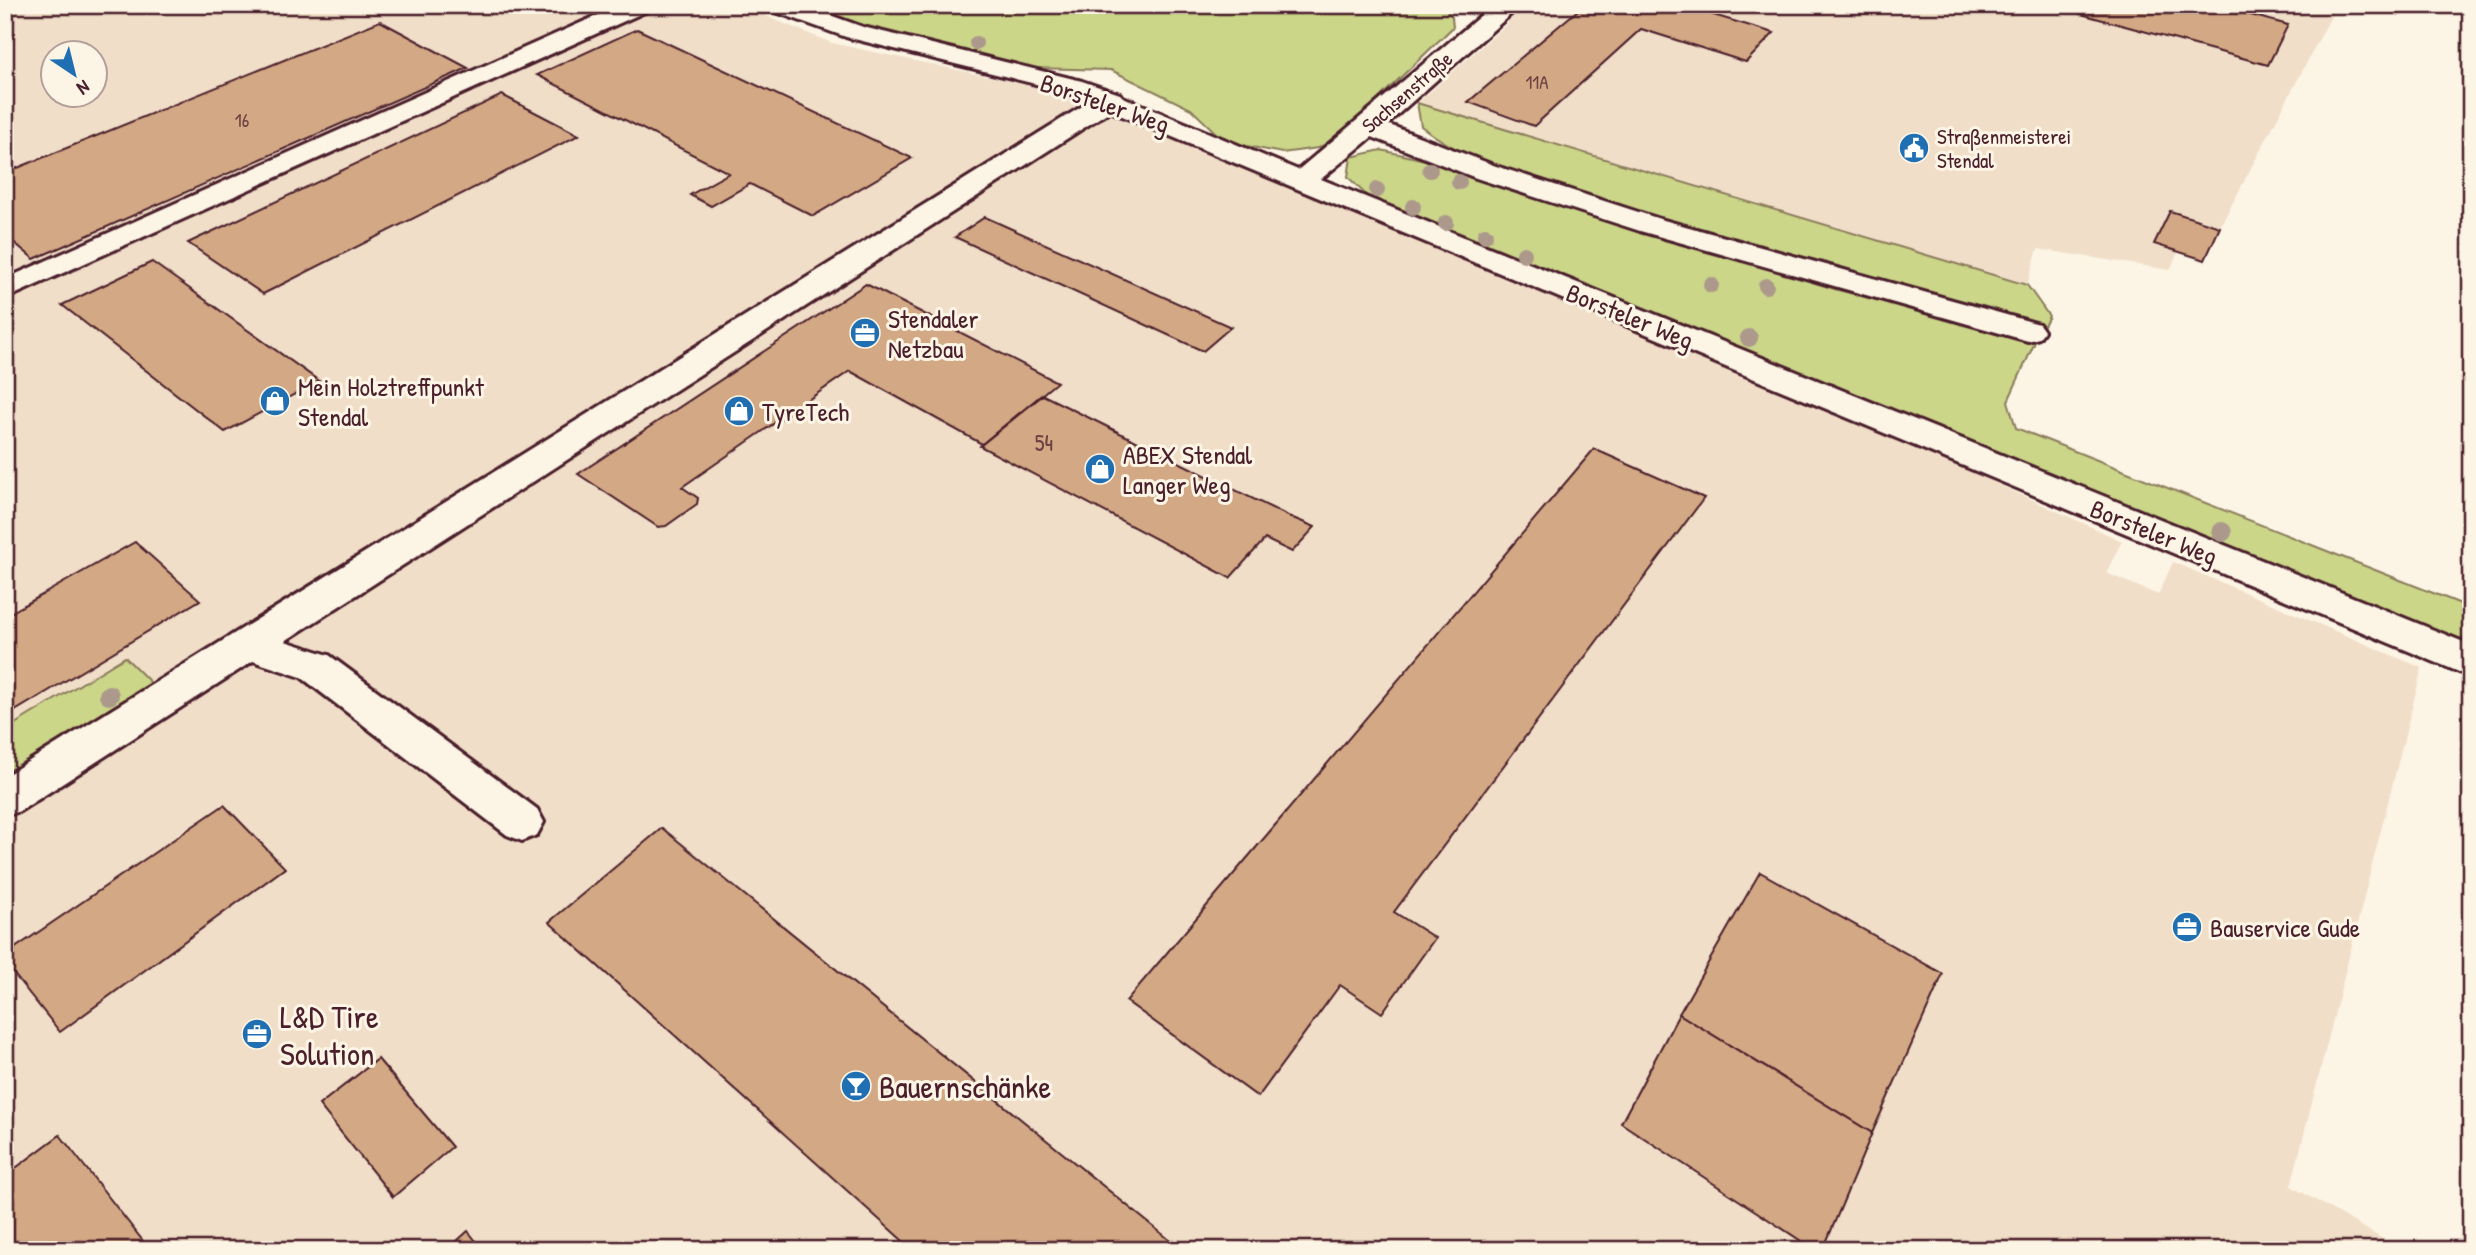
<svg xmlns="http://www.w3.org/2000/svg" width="2476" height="1255" font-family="'Patrick Hand',sans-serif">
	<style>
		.built { fill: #f0dec8; fill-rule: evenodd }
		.green { fill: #cbd689; stroke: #8a7a5a; stroke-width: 2 }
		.building { fill: #d3a985; stroke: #4a1f2b; stroke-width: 2 }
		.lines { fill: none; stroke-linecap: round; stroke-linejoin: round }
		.minor-casing { stroke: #4a1f2b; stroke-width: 6 }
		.minor { fill: #fcf5e5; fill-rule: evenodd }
		.tree { fill: #ac998b }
		.labels { text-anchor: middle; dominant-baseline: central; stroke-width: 6; stroke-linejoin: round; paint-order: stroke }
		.far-number-label { font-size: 19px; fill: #6c4242 }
		.far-street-label { font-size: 21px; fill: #4a1f2b; stroke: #fcf5e5 }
		.far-poi-label { font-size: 21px; fill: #4a1f2b; stroke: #fcf5e5; text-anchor: start }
		.number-label { font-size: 23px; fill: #6c4242 }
		.street-label { font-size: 26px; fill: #4a1f2b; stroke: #fcf5e5 }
		.poi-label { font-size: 26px; fill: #4a1f2b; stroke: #fcf5e5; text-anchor: start }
		.near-poi-label { font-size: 32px; fill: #4a1f2b; stroke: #fcf5e5; text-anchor: start }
	</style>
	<rect width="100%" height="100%" fill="#fcf5e5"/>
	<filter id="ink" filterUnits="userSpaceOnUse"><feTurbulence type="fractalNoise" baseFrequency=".0143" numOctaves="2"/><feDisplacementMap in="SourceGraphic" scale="14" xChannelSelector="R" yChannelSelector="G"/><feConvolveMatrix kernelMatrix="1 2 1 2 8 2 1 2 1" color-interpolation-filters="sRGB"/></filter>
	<g filter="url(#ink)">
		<g class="built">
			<path d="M5,5H739L832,43L1057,91L1976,474L2122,541L2106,573L2158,595L2173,562L2422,668L2291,1186L2402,1250H5V818L176,708L124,657L5,730ZM52,52H94V94H52Z"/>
			<polygon points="1503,5 2337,5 2220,227 2205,260 2178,252 2170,270 2038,249 2027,285 1417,103 1508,23"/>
		</g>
		<g class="green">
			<polygon points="807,5 1444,5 1452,17 1453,27 1341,135 1318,148 1282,153 1242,145 1218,135 1191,109 1111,70 1033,68 883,32"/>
			<path d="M1417,103L2027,285L2049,316L2042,329C1912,293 1782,256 1653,218C1578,195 1482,174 1421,126Z"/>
			<polygon points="1381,150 1425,160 1838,290 2036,340 2008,401 2016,428 2471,608 2471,650 1373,202 1348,177 1351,157"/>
			<polygon points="125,657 151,683 5,774 5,730"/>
		</g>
		<g class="building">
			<polygon points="1562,5 1680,5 1774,33 1746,62 1641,29 1534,126 1468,102 1578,10"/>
			<polygon points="2048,5 2239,5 2236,11 2288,25 2268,65"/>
			<polygon points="380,21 468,68 34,259 5,235 5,173"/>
			<polygon points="637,29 912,158 813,216 750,184 711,206 690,195 729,173 537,75"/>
			<polygon points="502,95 579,135 263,294 188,243"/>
			<polygon points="2170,211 2220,227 2205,260 2154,244"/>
			<polygon points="985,217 1231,327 1203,351 955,237"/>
			<polygon points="152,262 319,381 225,432 62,305"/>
			<polygon points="866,284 1057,382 982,444 850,371 682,487 698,498 697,504 666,526 658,527 578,474"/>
			<polygon points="1043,395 1288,516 1315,527 1292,552 1265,539 1230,578 980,446"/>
			<polygon points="1594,449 1704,498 1394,912 1435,938 1382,1013 1340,985 1258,1097 1126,1001"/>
			<polygon points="135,542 200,600 5,717 5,616"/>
			<polygon points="224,805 285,868 60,1032 5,963 5,955"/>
			<polygon points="662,828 1182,1250 913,1250 549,922"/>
			<polygon points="1760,872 1943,974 1872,1133 1679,1014"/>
			<polygon points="1679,1014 1872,1133 1823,1250 1815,1250 1621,1123"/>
			<polygon points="378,1059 452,1147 393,1197 319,1105"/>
			<polygon points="60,1135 150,1250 5,1250 5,1176"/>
			<polygon points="468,1231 483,1250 447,1250"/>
		</g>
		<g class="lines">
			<g class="minor-casing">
				<g id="minor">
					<polygon points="621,5 653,5 649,10 5,299 5,279"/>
					<polygon points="766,5 802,5 863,27 1082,81 1120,94 1123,97 1298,170 1486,11 1480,5 1512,5 1515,9 1511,14 1387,124 1496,166 1660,219 2039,324 2044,331 2039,338 2028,341 1640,231 1476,178 1372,137 1321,179 2471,645 2471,677 1110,111 285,641 329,655 537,809 544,822 537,835 522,841 507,835 301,677 253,661 20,811 5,816 5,776 1089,102 1064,91 846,37 770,10"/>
				</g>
			</g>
			<use href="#minor" class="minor"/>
		</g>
		<g class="tree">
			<circle cx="976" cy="43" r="7"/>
			<circle cx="1430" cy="170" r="8"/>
			<circle cx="1459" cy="182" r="8"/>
			<circle cx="1377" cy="190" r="8"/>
			<circle cx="1413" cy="207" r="8"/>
			<circle cx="1446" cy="223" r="8"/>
			<circle cx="1485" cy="235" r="8"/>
			<circle cx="1524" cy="254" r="8"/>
			<circle cx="1711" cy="285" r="8"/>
			<circle cx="1766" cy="286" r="8"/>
			<circle cx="1749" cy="338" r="9"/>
			<circle cx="2222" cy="532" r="10"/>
			<circle cx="109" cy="695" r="10"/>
		</g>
	</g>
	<defs>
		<g id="civic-disc" transform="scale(1.575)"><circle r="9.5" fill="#1f6fb2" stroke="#fcf5e5"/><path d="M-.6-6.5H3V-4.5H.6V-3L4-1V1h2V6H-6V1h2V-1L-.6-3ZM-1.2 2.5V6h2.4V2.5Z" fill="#fff"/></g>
		<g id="office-disc" transform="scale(1.575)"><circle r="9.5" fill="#1f6fb2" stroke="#fcf5e5"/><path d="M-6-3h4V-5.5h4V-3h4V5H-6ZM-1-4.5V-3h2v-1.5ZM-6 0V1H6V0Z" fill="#fff"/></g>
		<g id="shop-disc" transform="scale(1.575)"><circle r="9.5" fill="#1f6fb2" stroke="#fcf5e5"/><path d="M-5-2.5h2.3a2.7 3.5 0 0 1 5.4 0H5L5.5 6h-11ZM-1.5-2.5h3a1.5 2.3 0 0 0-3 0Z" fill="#fff"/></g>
		<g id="bar-disc" transform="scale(1.575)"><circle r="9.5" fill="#1f6fb2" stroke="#fcf5e5"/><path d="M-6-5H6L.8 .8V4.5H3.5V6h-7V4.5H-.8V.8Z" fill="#fff"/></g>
	</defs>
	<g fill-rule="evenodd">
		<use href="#civic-disc" x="1914" y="148"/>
		<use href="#office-disc" x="865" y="333"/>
		<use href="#shop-disc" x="275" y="401"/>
		<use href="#shop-disc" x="739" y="411"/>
		<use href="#shop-disc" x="1100" y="469"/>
		<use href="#office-disc" x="2187" y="927"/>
		<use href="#office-disc" x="257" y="1034"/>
		<use href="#bar-disc" x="856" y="1086"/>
	</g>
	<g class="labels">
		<g class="far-number-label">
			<text x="1537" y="82">11A</text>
			<text x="242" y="120">16</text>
		</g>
		<g class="far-street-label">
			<text transform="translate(1407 92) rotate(-41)">Sachsenstraße</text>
		</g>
		<g class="far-poi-label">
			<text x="1937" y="136">Straßenmeisterei<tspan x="1937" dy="24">Stendal</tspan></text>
		</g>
		<g class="number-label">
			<text x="1044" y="442">54</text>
		</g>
		<g class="street-label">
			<text transform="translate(1105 103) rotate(19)">Borsteler Weg</text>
			<text transform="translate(1630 316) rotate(22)">Borsteler Weg</text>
			<text transform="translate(2154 532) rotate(22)">Borsteler Weg</text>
		</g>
		<g class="poi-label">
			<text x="888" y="318">Stendaler<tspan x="888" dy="30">Netzbau</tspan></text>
			<text x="298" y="386">Mein Holztreffpunkt<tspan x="298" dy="30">Stendal</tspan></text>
			<text x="762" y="411">TyreTech</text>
			<text x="1123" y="454">ABEX Stendal<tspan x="1123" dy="30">Langer Weg</tspan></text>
			<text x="2210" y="927">Bauservice Gude</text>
		</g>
		<g class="near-poi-label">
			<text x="280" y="1016">L&amp;D Tire<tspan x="280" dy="37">Solution</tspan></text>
			<text x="879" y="1086">Bauernschänke</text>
		</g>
	</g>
	<rect width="2476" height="1255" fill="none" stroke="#fcf5e5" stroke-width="28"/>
	<rect x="14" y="14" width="2448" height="1227" fill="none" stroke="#4a1f2b" stroke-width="2.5" filter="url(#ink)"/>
	<g transform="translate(74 74) rotate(145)"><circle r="33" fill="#fcf5e5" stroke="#b59f9b" stroke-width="2"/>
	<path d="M0-5L12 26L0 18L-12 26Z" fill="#1f6fb2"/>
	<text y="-10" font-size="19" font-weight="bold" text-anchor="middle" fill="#4a1f2b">N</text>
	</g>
</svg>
